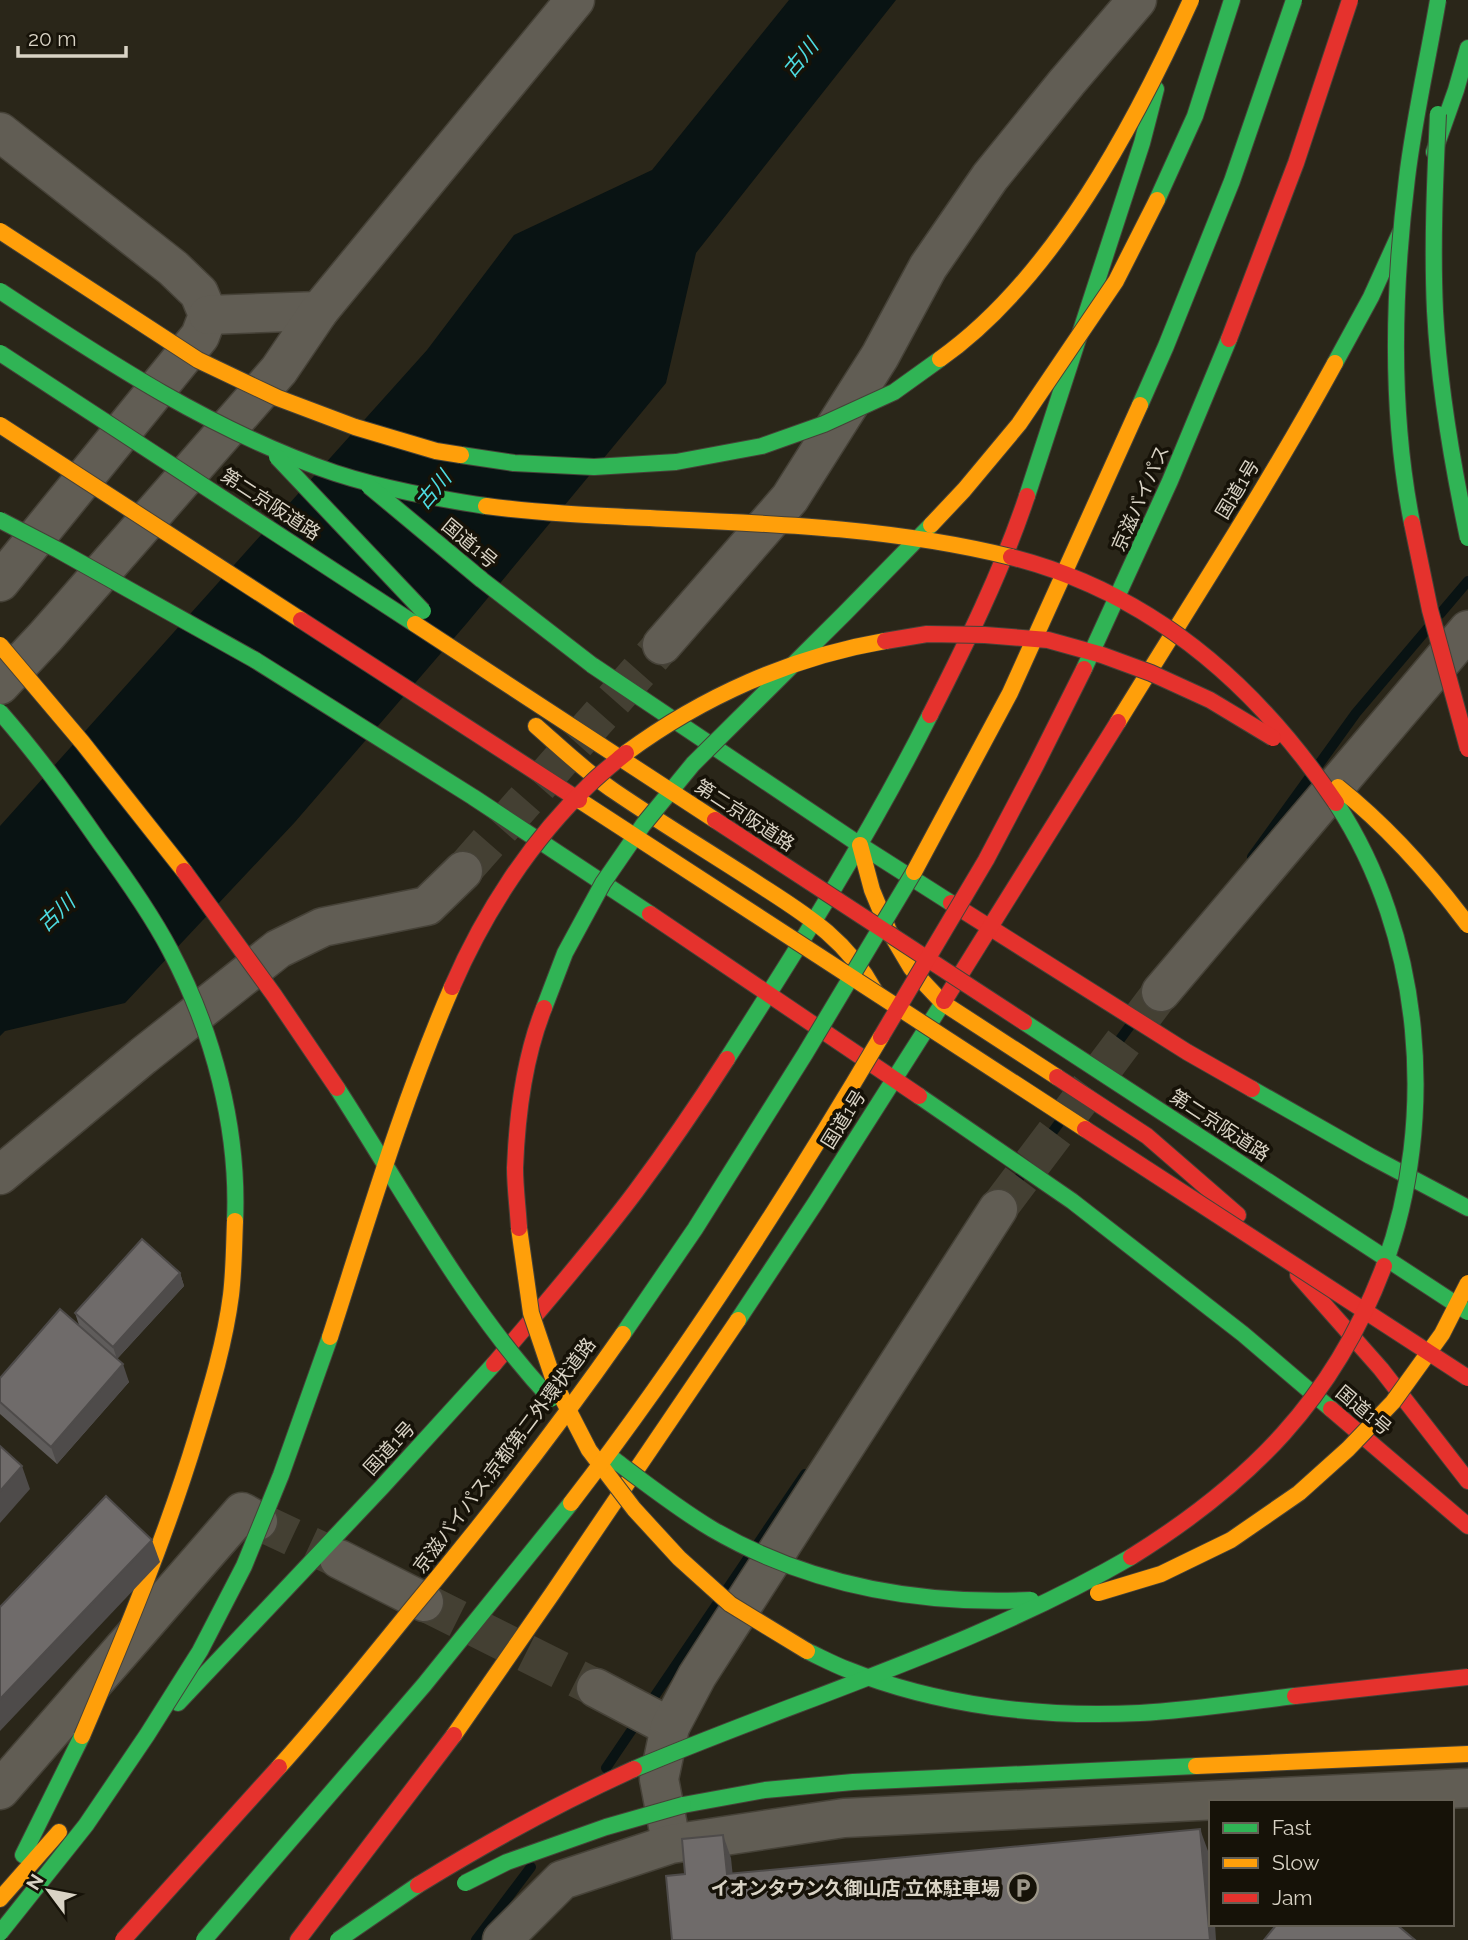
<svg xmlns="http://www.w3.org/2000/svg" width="1468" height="1940" font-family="Raleway,'Noto Sans JP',sans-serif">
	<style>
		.water { fill: #091313 }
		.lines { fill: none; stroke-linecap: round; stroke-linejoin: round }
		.stream { stroke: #091313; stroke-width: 10 }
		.street-tunnel { stroke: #444033; stroke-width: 38; stroke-dasharray: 38 19; stroke-linecap: butt }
		.street-casing { stroke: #464238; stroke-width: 41 }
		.fast-casing { stroke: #464238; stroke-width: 18 }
		.slow-casing { stroke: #464238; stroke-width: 18 }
		.jam-casing { stroke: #464238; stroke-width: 18 }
		.street { stroke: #615d54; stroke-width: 38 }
		.fast { stroke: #30b455; stroke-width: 16 }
		.slow { stroke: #ff9f0a; stroke-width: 16 }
		.jam { stroke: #e5322d; stroke-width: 16 }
		.fast-bridge-casing { stroke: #464238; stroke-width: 18; stroke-linecap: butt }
		.slow-bridge-casing { stroke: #464238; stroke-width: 18; stroke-linecap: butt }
		.jam-bridge-casing { stroke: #464238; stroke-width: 18; stroke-linecap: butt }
		.fast-bridge { stroke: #30b455; stroke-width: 16 }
		.slow-bridge { stroke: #ff9f0a; stroke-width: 16 }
		.jam-bridge { stroke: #e5322d; stroke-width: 16 }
		.wall { fill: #5f5c5b }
		.shaded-wall { fill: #4e4b4a }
		.building { fill: #6f6b6a; stroke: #4e4b4a; stroke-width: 2 }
		.labels { text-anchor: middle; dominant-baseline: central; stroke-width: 7; stroke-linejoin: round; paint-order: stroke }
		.street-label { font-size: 19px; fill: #d9d3c5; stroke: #161208 }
		.poi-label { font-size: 19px; font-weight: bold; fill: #d9d3c5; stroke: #161208; text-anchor: end }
		.water-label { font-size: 21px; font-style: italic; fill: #4ddbe1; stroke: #161208 }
	</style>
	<rect width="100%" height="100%" fill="#2a2619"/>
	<polygon class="water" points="789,0 896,0 696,253 666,383 467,623 295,822 125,1003 5,1031 0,1036 0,826 427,350 514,235 652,170"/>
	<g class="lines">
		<g class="stream">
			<polyline points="1440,614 1468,581"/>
			<polyline points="1252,857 1356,713 1428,628"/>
			<polyline points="1102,1064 1132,1023"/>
			<polyline points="1001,1203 1062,1119"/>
			<polyline points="606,1768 805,1474"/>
			<polyline points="476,1940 531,1867"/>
		</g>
		<g class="street-tunnel">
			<polyline points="463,871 662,645"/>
			<polyline points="998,1209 1158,996"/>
			<polyline points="258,1521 339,1559"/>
			<polyline points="424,1602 596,1688"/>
		</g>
		<g class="street-casing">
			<g id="street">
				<polyline points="0,132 173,268 199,293 208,315 200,336 0,582"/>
				<polyline points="208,315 319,311"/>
				<polyline points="662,645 790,498 880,356 928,267 990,177 1067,82 1137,0"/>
				<polyline points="0,685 46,636 279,370 319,311 575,0"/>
				<polyline points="1161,992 1468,630"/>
				<polyline points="0,1175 143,1056 278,949 323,927 427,906 463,871"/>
				<polyline points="339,1559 424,1602"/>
				<polyline points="596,1688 670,1727"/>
				<polyline points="0,1790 242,1512 258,1521"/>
				<polyline points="671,1842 659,1779 670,1727 697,1676 998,1209"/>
				<polyline points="502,1940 562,1880 671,1844 844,1818 1468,1788"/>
			</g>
		</g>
		<g class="fast-casing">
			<g id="fast">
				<polyline points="1434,152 1456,90 1468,48"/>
				<polyline points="1157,200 1195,116 1232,0"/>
				<polyline points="1335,363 1371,297 1400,233"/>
				<polyline points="1027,496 1142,143 1156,89"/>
				<polyline points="255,660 473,797 650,914"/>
				<polyline points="592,665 860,845 951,903"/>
				<path d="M727,1059C799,947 870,834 930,715"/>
				<polyline points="1252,1089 1370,1156 1468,1208"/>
				<polyline points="919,1096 1072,1201 1243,1334 1331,1409"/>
				<polyline points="738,1320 816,1202 944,1001"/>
				<polyline points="178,1703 382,1487 494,1364"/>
				<polyline points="683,1805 765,1790 853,1782 1196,1766"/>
				<polyline points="23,1855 82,1736"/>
			</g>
		</g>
		<g class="slow-casing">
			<g id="slow">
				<path d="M1118,722C1191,603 1268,486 1335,363"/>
				<path d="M536,726C561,748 586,772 614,791C658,821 704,849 749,878C801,912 844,935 875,991"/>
				<polyline points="860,845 872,890 889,931 911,968 926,985 943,1003 1057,1077"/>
				<polyline points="454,1735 552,1594 738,1320"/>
				<polyline points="1196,1766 1468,1754"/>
				<polyline points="0,1899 59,1832"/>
			</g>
		</g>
		<g class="jam-casing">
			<g id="jam">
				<path d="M930,715C966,644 1002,571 1027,496"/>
				<polyline points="951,903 1187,1052 1252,1089"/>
				<polyline points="650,914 919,1096"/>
				<polyline points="944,1001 1118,722"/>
				<polyline points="1057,1077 1147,1136 1238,1215"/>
				<polyline points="1298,1275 1381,1369 1468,1481"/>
				<path d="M494,1364C542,1307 592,1250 636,1191C668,1148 698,1104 727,1059"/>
				<polyline points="1331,1409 1468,1526"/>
				<polyline points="298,1940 454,1735"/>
			</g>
		</g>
		<use href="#street" class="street"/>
		<use href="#fast" class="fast"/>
		<use href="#slow" class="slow"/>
		<use href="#jam" class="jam"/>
		<g class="fast-bridge-casing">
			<g id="fast-bridge">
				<path d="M1438,114C1435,180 1432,246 1435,311C1439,388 1452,463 1468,538"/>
				<path d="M0,291C106,361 214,432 335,473C384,489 435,498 486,506"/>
				<polyline points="0,353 415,624"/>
				<polyline points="1140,405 1166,346 1232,181 1294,0"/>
				<polyline points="461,455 514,463 594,467 676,462 762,446 824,424 894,392 940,359"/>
				<polyline points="277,457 423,611"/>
				<polyline points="369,486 482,580 592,665"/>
				<polyline points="0,520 58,550 255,660"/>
				<path d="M1412,523C1390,412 1393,291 1407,178C1414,119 1428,59 1438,0"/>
				<polyline points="1084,669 1170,481 1229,339"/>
				<path d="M0,712C36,753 69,798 100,843C125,877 150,912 170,950C213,1031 239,1128 235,1221"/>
				<path d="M1336,803C1423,935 1438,1120 1384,1266"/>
				<polyline points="544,1008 565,953 603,883 643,825 693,764 845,613 931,525"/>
				<polyline points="1024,1022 1468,1312"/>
				<path d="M337,1088C405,1193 465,1307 551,1399"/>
				<polyline points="623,1334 695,1229 805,1054 914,872"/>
				<path d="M612,1458C645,1483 677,1508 712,1529C810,1586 919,1605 1031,1600"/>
				<path d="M807,1651C820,1657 833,1664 846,1669C938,1706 1042,1718 1140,1713C1192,1710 1244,1702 1295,1696"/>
				<path d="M634,1769C799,1699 976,1647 1131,1557"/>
				<polyline points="465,1883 507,1862 606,1827 683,1805"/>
				<polyline points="0,1933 86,1825 147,1735 200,1651 244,1566 281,1475 330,1337"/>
				<polyline points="204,1940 424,1685 571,1503"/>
				<polyline points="338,1940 418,1885"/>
			</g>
		</g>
		<g class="slow-bridge-casing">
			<g id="slow-bridge">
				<polyline points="0,231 198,360 278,398 355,427 436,451 461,455"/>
				<path d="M940,359C1053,279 1135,124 1191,0"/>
				<polyline points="0,425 301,620"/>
				<path d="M486,506C546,514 606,516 667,519C782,524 898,529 1011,557"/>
				<polyline points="931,525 964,490 1019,424 1116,281 1157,200"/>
				<polyline points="415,624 715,820"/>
				<polyline points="0,645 82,742 184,871"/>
				<path d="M626,753C702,697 791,657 885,641"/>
				<path d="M1338,787C1388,827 1430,874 1468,925"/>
				<polyline points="579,800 1085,1129"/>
				<polyline points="914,872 1010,693 1140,405"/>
				<polyline points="519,1228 531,1313 555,1384 589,1450 634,1509 679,1558 730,1604 807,1651"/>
				<path d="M330,1337C368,1219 403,1100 452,987"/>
				<path d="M571,1503C685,1355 786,1198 881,1037"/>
				<polyline points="1098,1593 1161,1574 1231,1540 1299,1493 1348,1449 1393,1402 1442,1334 1468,1283"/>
				<path d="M82,1736C124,1637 166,1537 197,1434C211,1388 225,1342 231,1295C234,1270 234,1245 235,1221"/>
				<path d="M279,1767C324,1717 367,1664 409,1612C484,1522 556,1430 623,1334"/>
			</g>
		</g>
		<g class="jam-bridge-casing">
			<g id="jam-bridge">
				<polyline points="1229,339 1296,163 1350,0"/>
				<polyline points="1412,523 1430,610 1468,749"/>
				<path d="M1011,557C1152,593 1256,684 1336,803"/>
				<polyline points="301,620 579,800"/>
				<polyline points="885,641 927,634 985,635 1048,640 1102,655 1151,673 1210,700 1273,738"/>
				<polyline points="715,820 1024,1022"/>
				<polyline points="184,871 274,995 337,1088"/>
				<path d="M452,987C484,913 531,840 590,784C601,773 614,763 626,753"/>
				<polyline points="881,1037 986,860 1036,765 1084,669"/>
				<polyline points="1085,1129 1468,1378"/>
				<path d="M519,1228C518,1209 515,1188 515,1168C517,1115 524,1058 544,1008"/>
				<path d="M1131,1557C1250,1483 1334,1399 1384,1266"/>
				<polyline points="1295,1696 1468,1677"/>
				<path d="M418,1885C488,1842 559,1803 634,1769"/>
				<polyline points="123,1940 279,1767"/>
			</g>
		</g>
		<use href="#fast-bridge" class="fast-bridge"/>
		<use href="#slow-bridge" class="slow-bridge"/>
		<use href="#jam-bridge" class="jam-bridge"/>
	</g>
	<polygon class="wall" points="180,1273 184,1286 117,1359 129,1382 57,1464 0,1414 0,1378 79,1325 75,1313"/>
	<g class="shaded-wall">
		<polygon points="180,1273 184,1286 117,1359 113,1347"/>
		<polygon points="123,1364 129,1382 57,1464 51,1447"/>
		<polygon points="22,1466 30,1489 0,1523 0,1491"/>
		<polygon points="152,1540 160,1562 0,1731 0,1699"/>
		<polygon points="1200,1829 1208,1851 1211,1879 1211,1924 1215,1924 1216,1940 1210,1940"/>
		<polygon points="723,1835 731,1858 735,1897 727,1874"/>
	</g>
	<g class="building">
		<polygon points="142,1239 180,1273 113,1347 75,1313"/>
		<polygon points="60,1309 123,1364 51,1447 0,1402 0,1378"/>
		<polygon points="0,1446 22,1466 0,1491"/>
		<polygon points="106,1496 152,1540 0,1699 0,1607"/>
		<polygon points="1200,1829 1210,1940 672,1940 666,1876 685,1874 682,1839 723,1835 727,1874"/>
		<polygon points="1277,1924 1396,1924 1415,1940 1264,1940"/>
	</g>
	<defs>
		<g id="parking-ring" transform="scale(1.575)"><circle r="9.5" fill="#161208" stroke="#9c9689" stroke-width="1.5"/><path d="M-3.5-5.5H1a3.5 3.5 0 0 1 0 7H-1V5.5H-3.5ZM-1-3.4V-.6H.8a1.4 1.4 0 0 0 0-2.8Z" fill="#9c9689"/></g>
	</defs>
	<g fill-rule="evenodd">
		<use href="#parking-ring" x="1023" y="1888"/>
	</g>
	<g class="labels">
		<g class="street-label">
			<text transform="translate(1237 489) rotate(-59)">国道1号</text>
			<text transform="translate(1140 498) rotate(-66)">京滋バイパス</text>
			<text transform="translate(271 504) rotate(33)">第二京阪道路</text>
			<text transform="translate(470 543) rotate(40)">国道1号</text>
			<text transform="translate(745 815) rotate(33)">第二京阪道路</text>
			<text transform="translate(843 1119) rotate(-58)">国道1号</text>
			<text transform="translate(1220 1125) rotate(33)">第二京阪道路</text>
			<text transform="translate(1364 1410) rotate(40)">国道1号</text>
			<text transform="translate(389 1448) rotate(-47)">国道1号</text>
			<text transform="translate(504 1455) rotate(-53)">京滋バイパス;京都第二外環状道路</text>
		</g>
		<g class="poi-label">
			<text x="1000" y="1888">イオンタウン久御山店 立体駐車場</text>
		</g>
		<g class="water-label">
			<text transform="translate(800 58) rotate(-50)">古川</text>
			<text transform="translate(433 490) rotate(-50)">古川</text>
			<text transform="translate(56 913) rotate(-43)">古川</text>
		</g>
	</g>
	<rect x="1209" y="1800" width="245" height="126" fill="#161208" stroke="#645f54" stroke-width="2"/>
	<rect x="1223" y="1823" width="35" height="10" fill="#30b455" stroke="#645f54" stroke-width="2"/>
	<text x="1272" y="1835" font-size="21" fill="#d9d3c5">Fast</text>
	<rect x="1223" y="1858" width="35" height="10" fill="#ff9f0a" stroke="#645f54" stroke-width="2"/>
	<text x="1272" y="1870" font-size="21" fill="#d9d3c5">Slow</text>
	<rect x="1223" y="1893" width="35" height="10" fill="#e5322d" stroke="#645f54" stroke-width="2"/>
	<text x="1272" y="1905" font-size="21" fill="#d9d3c5">Jam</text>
	<g transform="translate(49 1891) rotate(302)" stroke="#161208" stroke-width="5" paint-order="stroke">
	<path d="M0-5L12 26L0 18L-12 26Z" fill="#d9d3c5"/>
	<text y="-10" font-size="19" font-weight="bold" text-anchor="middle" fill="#d9d3c5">N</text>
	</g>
	<path d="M18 46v10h108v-10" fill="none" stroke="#d9d3c5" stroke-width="3.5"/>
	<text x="28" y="46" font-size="21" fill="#d9d3c5" stroke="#161208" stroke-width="5" paint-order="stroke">20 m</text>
</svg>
